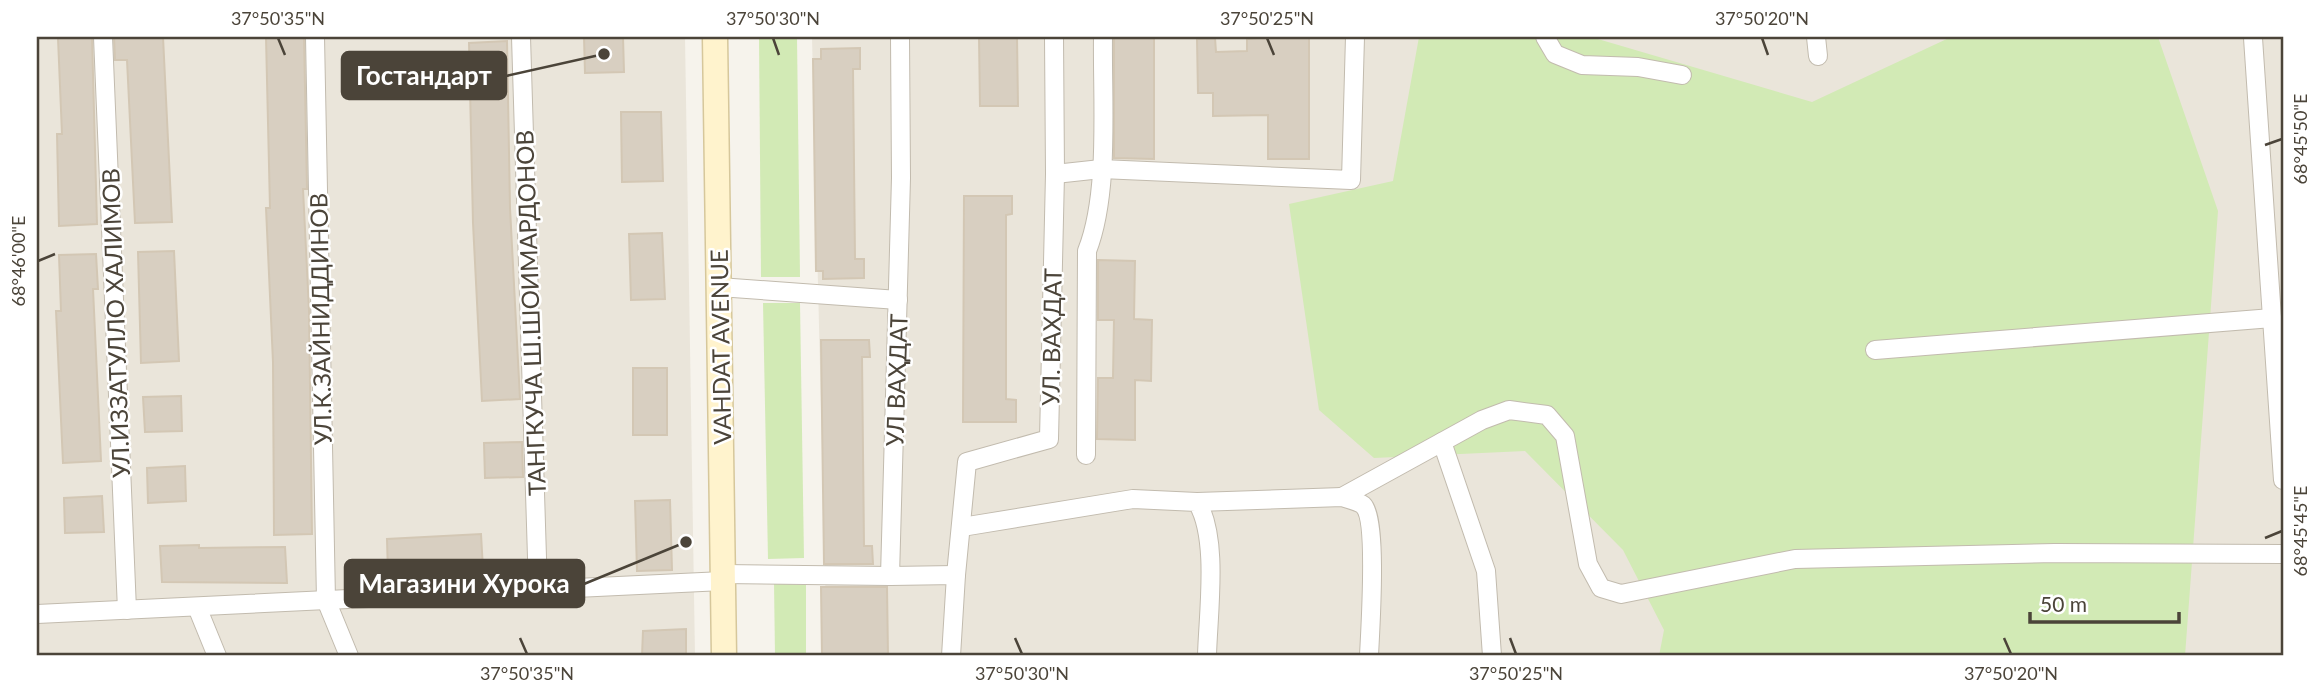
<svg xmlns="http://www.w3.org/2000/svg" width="2320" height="693" font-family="Lato,sans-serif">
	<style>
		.residential { fill: #eae5da }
		.green { fill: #d2eab5 }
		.building { fill: #d8cfc1; stroke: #d3c7b4; stroke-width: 2 }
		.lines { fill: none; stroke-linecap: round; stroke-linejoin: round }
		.minor-casing { stroke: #c2bbae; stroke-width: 20 }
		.secondary-casing { stroke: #d6c79b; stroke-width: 27 }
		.minor { stroke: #fff; stroke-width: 18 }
		.secondary { stroke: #fff3cd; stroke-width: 24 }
		.ticks { fill: none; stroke: #4b4439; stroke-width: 2.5 }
		.labels { text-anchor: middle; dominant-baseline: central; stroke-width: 5; stroke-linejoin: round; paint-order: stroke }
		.street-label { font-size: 24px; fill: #4b4439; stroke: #fff }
		.leader { fill: none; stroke: #4b4439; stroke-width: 2.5 }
		.callout-dot { fill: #4b4439; stroke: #fff; stroke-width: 2.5 }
		.callout { fill: #4b4439; stroke: #4b4439; stroke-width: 2.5 }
		.callout-label { font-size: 26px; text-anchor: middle; font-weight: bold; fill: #fff }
		.neatline { fill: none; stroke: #4b4439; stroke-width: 2.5 }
		.ticks-label { font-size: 18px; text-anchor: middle; fill: #4b4439 }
	</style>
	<rect width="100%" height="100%" fill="#f6f3ec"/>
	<g class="residential">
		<polygon points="37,37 685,37 695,656 37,656"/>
		<polygon points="812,37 2283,37 2283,656 827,656"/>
	</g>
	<g class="green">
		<polygon points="759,37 797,37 800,277 761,277"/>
		<polygon points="1419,37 1591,37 1812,102 1951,37 2158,37 2218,211 2185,656 1659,656 1664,630 1623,550 1525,451 1374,458 1319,410 1289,204 1393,181"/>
		<polygon points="763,303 800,303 804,558 768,559"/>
		<polygon points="774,583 806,585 806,656 775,656"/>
	</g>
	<g class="building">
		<polygon points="92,37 97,224 59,226 57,134 62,134 58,38"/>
		<polygon points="114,37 163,37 172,222 135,223 127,60 115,60"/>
		<polygon points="266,37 304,37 307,189 303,189 309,310 312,534 274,535 273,362 266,208 270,208"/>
		<polygon points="584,37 623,37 624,72 585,73"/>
		<polygon points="979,37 1017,37 1018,106 980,106"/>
		<polygon points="1114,37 1154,37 1154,159 1114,158"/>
		<polygon points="1268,37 1309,37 1309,159 1268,159 1268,115 1213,116 1213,93 1198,93 1197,39 1215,38 1216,52 1247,51 1247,39"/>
		<polygon points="507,41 510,208 520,399 482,401 473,223 469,43"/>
		<polygon points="860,48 860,69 853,69 855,259 864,259 864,278 823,279 823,271 816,271 813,59 821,59 821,49"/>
		<polygon points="621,112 661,112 663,181 622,182"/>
		<polygon points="964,196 1012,196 1012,214 1006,215 1006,399 1016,400 1016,422 963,422"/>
		<polygon points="662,233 665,299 631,300 629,234"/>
		<polygon points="174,251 179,361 141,363 138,252"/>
		<polygon points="96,254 98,289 93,289 101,461 63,463 56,311 61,311 59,255"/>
		<polygon points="1098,260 1135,261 1134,319 1152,320 1151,381 1135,380 1135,440 1097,439 1098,378 1113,378 1114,320 1098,320"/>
		<polygon points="821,340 869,340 870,357 862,357 864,546 872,546 873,564 824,564"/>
		<rect x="633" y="368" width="34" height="67"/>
		<polygon points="181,396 182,431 145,432 143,397"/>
		<polygon points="522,442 523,477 485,478 484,443"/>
		<polygon points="185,466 186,501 148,503 147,468"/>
		<polygon points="102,496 104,532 65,533 64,498"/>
		<polygon points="670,500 672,570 637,571 635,501"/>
		<polygon points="481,534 483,569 388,574 387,539"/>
		<polygon points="199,545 199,548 285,547 287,583 162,582 160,546"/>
		<polygon points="821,587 887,587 888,656 822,656"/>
		<polygon points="686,629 686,656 642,656 643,631"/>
	</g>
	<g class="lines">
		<g class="minor-casing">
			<g id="minor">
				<polyline points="103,37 127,610"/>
				<polyline points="315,37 326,600 349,656"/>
				<polyline points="521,37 538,590"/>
				<polyline points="900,37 901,178 890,576 956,575 951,656"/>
				<polyline points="1545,37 1555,54 1582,65 1638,67 1682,75"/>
				<polyline points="1816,37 1818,56"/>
				<polyline points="2253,38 2283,480"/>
				<polyline points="1055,174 1101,169 1351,180 1355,37"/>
				<polyline points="719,287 898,300"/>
				<polyline points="1875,350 2272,318"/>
				<polyline points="1442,442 1486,571 1492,656"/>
				<path d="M1086,455L1087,251C1110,193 1102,100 1103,37"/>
				<polyline points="1342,497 1482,420 1509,410 1547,415 1565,436 1588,564 1601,588 1621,594 1795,559 2055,553 2283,554"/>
				<path d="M1197,502L1342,497C1348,499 1358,501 1363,505C1378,519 1370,632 1369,656"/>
				<path d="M962,527L1133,499L1197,502C1219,538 1208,613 1207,656"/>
				<polyline points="723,574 890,576"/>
				<polyline points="956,575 967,462 1049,439 1055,174 1054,37"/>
				<polyline points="197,607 217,656"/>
				<polyline points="37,614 723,581"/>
			</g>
		</g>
		<g class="secondary-casing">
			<polyline id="secondary" points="715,37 724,656"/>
		</g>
		<use href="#minor" class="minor"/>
		<use href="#secondary" class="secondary"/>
	</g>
	<path class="ticks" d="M278,38L285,55M773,38L779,55M1267,38L1274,55M1762,38L1768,55M2265,145L2282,139M38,261L55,254M2265,538L2282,531M520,638L527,654M1015,638L1022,654M1510,638L1516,654M2004,638L2011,654"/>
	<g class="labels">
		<g class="street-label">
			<text transform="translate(530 313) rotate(-92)">ТАНГКУЧА Ш.ШОИМАРДОНОВ</text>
			<text transform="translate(320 319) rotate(-91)">УЛ.К.ЗАЙНИДДИНОВ</text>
			<text transform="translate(115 323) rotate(-92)">УЛ.ИЗЗАТУЛЛО ХАЛИМОВ</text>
			<text transform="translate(1051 337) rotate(-89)">УЛ. ВАХДАТ</text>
			<text transform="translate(720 347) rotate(-91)">VAHDAT AVENUE</text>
			<text transform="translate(896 380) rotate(-88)">УЛ ВАҲДАТ</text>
		</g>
	</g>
	<path class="leader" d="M604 54L506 76M686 542L584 584"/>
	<g class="callout-dot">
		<circle cx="604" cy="54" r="7"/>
		<circle cx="686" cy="542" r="7"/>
	</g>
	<g class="callout">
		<rect x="342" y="52" width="164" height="47" rx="7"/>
		<rect x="345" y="560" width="239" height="47" rx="7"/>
	</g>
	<g class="callout-label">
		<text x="424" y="85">Гостандарт</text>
		<text x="464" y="593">Магазини Хурока</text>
	</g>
	<rect width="2320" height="693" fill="none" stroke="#ffffff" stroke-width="77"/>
	<path d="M2030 612v10h149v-10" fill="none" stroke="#4b4439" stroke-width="3.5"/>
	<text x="2040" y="612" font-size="21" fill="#4b4439" stroke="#ffffff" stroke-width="5" paint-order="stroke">50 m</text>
	<rect x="38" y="38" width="2244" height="616" class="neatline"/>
	<g class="ticks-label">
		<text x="278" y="25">37°50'35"N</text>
		<text x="773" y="25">37°50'30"N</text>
		<text x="1267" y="25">37°50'25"N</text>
		<text x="1762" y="25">37°50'20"N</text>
		<text transform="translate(2301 139) rotate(-90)" y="6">68°45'50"E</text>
		<text transform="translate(19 261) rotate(-90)" y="6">68°46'00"E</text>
		<text transform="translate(2301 531) rotate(-90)" y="6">68°45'45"E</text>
		<text x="527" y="680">37°50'35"N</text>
		<text x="1022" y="680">37°50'30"N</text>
		<text x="1516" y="680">37°50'25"N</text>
		<text x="2011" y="680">37°50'20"N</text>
	</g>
</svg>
